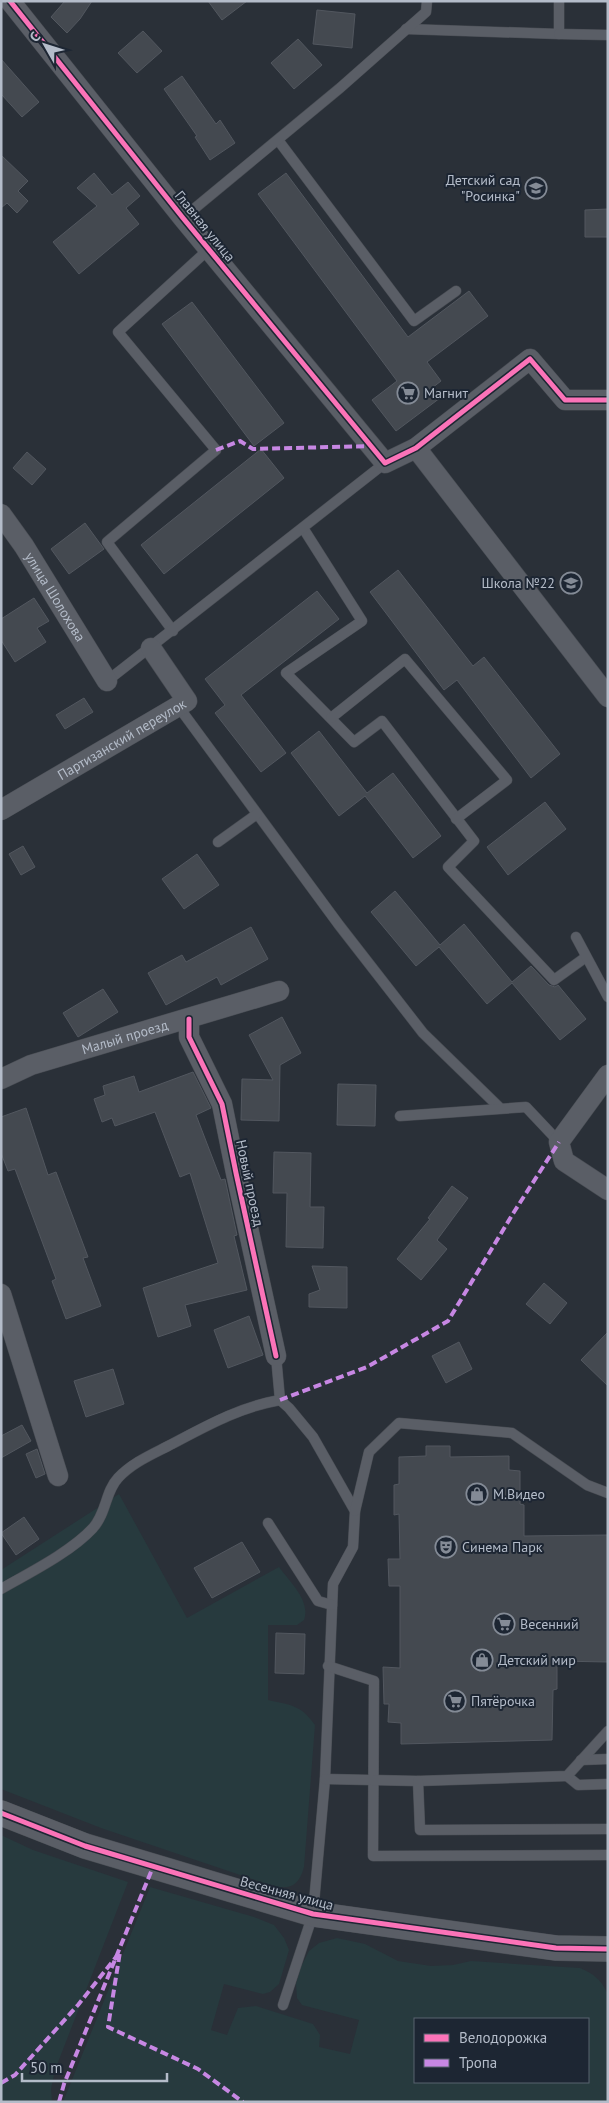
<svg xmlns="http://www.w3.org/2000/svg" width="609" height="2103" font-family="'PT Sans',sans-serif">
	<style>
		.green { fill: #273a3e; fill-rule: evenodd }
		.building { fill: #444950; stroke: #52575f }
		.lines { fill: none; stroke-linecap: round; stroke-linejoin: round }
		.service-casing { stroke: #484c53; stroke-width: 11 }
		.minor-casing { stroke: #484c53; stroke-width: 21 }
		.tertiary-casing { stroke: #484c53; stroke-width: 26 }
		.service { stroke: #5a5e66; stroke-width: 10 }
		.minor { stroke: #5a5e66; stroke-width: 20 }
		.tertiary { stroke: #5a5e66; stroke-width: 25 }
		.quiet { stroke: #c787e3; stroke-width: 4; stroke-dasharray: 8 4; stroke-linecap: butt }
		.cycleway-casing { stroke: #1d2633; stroke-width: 8 }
		.cycleway { stroke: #fb73b8; stroke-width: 5 }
		.labels { text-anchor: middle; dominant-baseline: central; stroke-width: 4; stroke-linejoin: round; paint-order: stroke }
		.poi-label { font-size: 14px; fill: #b4bcc9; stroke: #1d2633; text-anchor: start }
		.street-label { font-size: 14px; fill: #b4bcc9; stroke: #1d2633 }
	</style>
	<rect width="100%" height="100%" fill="#2a3038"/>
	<g class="green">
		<path d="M119,1494L187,1618L279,1567C290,1582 311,1601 304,1620L297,1625H268V1700C291,1705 301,1705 315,1725L304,1867C296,1898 275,1886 252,1879L101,1828L1,1789V1570Z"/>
		<polygon points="1,1835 33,1850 128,1882 55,2070 51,2089 52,2102 1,2102"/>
		<path d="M150,1887L254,1917L274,1925L284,1938L289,1950L279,1984L270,1992L263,1994L224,1984L211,2030L227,2035L238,2008L256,2006L313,2024L320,2035L319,2047L350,2054L359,2020L302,2005L297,1998L296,1984L301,1967L309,1951L319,1943L337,1938L365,1944L398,1961L431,1966L453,1965L471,1961L580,1968C594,1974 600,1979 607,1992L608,2102H63ZM588,2019V2082H415V2019Z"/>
	</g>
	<g class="building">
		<polygon points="65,1 92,1 80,19 67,33 51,17"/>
		<polygon points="208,1 247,1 222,20"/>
		<polygon points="317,10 355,14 352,48 313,44"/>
		<polygon points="143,31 162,51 137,73 118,53"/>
		<polygon points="298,39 322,65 294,89 271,63"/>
		<polygon points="1,59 39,102 22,117 1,94"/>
		<polygon points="182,76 216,124 220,120 235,143 210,160 195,137 197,136 164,89"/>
		<polygon points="1,155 28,181 18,191 28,201 17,213 7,203 1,208"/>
		<polygon points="94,173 112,195 128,182 140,196 126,208 139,224 79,274 53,242 97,206 77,188"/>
		<polygon points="286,173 408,337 469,291 488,316 427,362 441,381 432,388 440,398 396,431 372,400 397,381 258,194"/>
		<polygon points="608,209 608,237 585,237 585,210"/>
		<polygon points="192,302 284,423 254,446 162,324"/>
		<polygon points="261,449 284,478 164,574 141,545"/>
		<polygon points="27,452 46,469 32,485 13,468"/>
		<polygon points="85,523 104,549 69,574 51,549"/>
		<polygon points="398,570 473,666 484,657 560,754 531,778 457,680 444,690 370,592"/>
		<polygon points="317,591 339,619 241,695 286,753 261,772 215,713 225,705 205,679"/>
		<polygon points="34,598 49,621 37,628 46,642 15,662 1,640 1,619"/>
		<polygon points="84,698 93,712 65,729 56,715"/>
		<polygon points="319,731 367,793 393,773 441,836 413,858 365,796 339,816 291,753"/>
		<polygon points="545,802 566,829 508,875 487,847"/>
		<polygon points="23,846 35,867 21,875 9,854"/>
		<polygon points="197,854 219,885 184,909 162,879"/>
		<polygon points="395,891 440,945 464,924 512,982 531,966 549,985 555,987 558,985 586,1019 560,1040 512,983 487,1004 439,947 416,966 371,912"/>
		<polygon points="251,927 268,959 221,985 217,977 166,1005 148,973 182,955 186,962"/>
		<polygon points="103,989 118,1012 78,1037 63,1013"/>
		<polygon points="282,1017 301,1053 280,1065 279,1121 241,1120 242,1079 273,1080 249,1035"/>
		<polygon points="193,1072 211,1108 196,1115 221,1180 225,1179 237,1235 234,1236 247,1290 185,1305 191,1326 158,1337 143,1288 218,1263 190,1173 180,1177 155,1112 115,1126 112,1118 102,1122 94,1099 105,1095 103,1086 134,1076 139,1092"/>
		<polygon points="338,1084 376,1085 375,1126 337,1125"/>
		<polygon points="26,1108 48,1175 56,1172 88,1257 83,1258 101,1306 66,1319 52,1281 56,1279 15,1169 8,1171 1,1153 1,1117"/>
		<polygon points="274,1152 311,1153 310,1207 324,1207 323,1248 286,1247 287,1193 273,1193"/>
		<polygon points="452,1186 468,1198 437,1240 447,1249 421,1280 397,1259 430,1219 428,1218"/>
		<polygon points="312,1266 347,1267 347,1308 309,1307 309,1294 320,1290"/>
		<polygon points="544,1283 567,1303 550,1324 526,1304"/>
		<polygon points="249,1316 263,1355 228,1368 214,1330"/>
		<polygon points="608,1332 608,1386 581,1360"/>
		<polygon points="459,1342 472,1369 446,1383 432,1356"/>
		<polygon points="113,1369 124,1404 86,1417 74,1381"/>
		<polygon points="22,1425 31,1441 1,1458 1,1436"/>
		<polygon points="426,1446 450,1446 450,1457 509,1456 509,1470 520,1471 520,1504 524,1505 524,1536 608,1535 608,1662 557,1661 557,1689 553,1690 552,1740 401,1744 401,1723 388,1722 389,1704 384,1704 383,1667 400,1668 400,1586 389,1586 388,1559 400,1559 399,1514 394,1515 394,1485 399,1484 399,1457 426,1456"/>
		<polygon points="37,1449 45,1474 36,1478 26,1454"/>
		<polygon points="24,1517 39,1539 16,1555 1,1533"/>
		<polygon points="242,1542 260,1572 212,1598 194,1568"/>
		<polygon points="276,1633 305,1634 304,1674 275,1673"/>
	</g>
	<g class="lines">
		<g class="service-casing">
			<g id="service">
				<polyline points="406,29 559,34 559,1"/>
				<polyline points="559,34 608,35"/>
				<polyline points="278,140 414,321 456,291"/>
				<polyline points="183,218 340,88 426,12 427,1"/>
				<polyline points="303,528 362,621 286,673 354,742 382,721 474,841 448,867 554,980 586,957"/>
				<polyline points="173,631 107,542 216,450 118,332 209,249"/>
				<polyline points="107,681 385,463"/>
				<polyline points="178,706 339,925 423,1033 500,1108"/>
				<polyline points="331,718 405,659 507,780 456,819"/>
				<polyline points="218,842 257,814"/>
				<polyline points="576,937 608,997"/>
				<polyline points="400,1116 526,1107 559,1142"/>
				<polyline points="276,1356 280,1400 289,1408 313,1437 355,1511 353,1547 333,1584 325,1779 313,1914 283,2005"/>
				<polyline points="355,1511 369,1452 399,1423 512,1433 587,1485 608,1493"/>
				<polyline points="268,1523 318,1601 332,1605"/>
				<path d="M1,1589C29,1573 71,1552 93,1528C107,1512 105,1492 118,1478C133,1462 153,1454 172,1444C208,1425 240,1407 280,1400"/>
				<polyline points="328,1666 374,1681 373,1856 608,1855"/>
				<polyline points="581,1760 608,1759"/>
				<polyline points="567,1776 578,1785 608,1784"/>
				<polyline points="325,1779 418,1781 567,1776 608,1731"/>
				<polyline points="418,1781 420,1830 608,1829"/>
			</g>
		</g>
		<g class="minor-casing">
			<g id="minor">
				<polyline points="10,1 183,218 385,463 416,448 530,359 565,400 608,400"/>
				<polyline points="416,448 608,697"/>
				<path id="s1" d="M1,514L24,546L107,681"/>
				<path id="s2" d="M1,810L187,701L151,648"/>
				<polyline points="189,1019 189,1037 222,1104 236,1173 276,1356"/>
				<polyline points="608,1075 559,1142 564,1161 608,1190"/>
				<path id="s3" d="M1,1079L31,1065L279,991"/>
				<polyline points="1,1294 58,1476"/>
			</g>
		</g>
		<g class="tertiary-casing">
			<polyline id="tertiary" points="1,1813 85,1846 313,1914 556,1948 608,1949"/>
		</g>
		<use href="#service" class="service"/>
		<use href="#minor" class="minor"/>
		<use href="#tertiary" class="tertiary"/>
		<g class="quiet">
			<polyline points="216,450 240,441 253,449 371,446"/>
			<polyline points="280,1400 367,1367 448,1321 514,1212 559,1142"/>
			<polyline points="1,2083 15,2075 78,2005 120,1952 108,2027 198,2069 243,2102"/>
			<polyline points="59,2102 64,2084 153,1867"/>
		</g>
		<g class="cycleway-casing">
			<g id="cycleway">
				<polyline points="10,1 183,218 385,463 416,448 530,359 565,400 608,400"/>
				<polyline points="189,1019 189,1037 222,1104 236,1173 276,1356"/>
				<polyline points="1,1813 85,1846 313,1914 556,1948 608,1949"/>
			</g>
		</g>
		<use href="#cycleway" class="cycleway"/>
	</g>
	<defs>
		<g id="school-ring" transform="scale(1.125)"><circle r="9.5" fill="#1d2633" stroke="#848b96" stroke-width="1.5"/><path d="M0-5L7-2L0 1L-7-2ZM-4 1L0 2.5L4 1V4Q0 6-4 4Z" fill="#848b96"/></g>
		<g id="supermarket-ring" transform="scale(1.125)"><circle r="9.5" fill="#1d2633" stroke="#848b96" stroke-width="1.5"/><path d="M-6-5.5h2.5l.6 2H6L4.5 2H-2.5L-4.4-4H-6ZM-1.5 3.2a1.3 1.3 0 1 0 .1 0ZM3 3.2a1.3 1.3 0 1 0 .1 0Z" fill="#848b96"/></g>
		<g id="shop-ring" transform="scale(1.125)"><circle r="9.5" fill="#1d2633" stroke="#848b96" stroke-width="1.5"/><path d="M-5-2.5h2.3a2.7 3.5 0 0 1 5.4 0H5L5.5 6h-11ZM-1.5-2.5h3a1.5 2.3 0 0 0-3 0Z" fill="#848b96"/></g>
		<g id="theatre-ring" transform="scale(1.125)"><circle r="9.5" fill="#1d2633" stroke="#848b96" stroke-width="1.5"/><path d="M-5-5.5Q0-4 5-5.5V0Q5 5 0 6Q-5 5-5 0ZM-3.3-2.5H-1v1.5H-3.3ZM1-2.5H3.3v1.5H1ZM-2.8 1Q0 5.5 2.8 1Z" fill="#848b96"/></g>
	</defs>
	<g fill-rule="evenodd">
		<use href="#school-ring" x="536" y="188"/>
		<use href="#supermarket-ring" x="408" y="393"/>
		<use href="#school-ring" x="571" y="583"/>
		<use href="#shop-ring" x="477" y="1494"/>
		<use href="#theatre-ring" x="446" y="1547"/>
		<use href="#supermarket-ring" x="504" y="1624"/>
		<use href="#shop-ring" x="482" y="1660"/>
		<use href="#supermarket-ring" x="455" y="1701"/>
	</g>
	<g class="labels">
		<g class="poi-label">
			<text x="520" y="180" text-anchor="end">Детский сад<tspan x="520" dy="16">"Росинка"</tspan></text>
			<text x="424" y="393">Магнит</text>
			<text x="555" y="583" text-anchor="end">Школа №22</text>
			<text x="493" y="1494">М.Видео</text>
			<text x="462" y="1547">Синема Парк</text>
			<text x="520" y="1624">Весенний</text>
			<text x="498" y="1660">Детский мир</text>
			<text x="471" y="1701">Пятёрочка</text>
		</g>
		<g class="street-label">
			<text transform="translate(205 226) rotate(51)">Главная улица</text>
			<text stroke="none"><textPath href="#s1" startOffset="99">улица Шолохова</textPath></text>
			<text stroke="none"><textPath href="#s2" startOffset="140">Партизанский переулок</textPath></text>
			<text stroke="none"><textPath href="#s3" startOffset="131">Малый проезд</textPath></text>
			<text transform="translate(250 1183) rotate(78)">Новый проезд</text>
			<text transform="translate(287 1893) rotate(15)">Весенняя улица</text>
		</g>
	</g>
	<rect width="609" height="2103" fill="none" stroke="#b4bcc9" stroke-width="5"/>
	<rect x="414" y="2018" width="175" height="65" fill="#1d2633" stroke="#59626f"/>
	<rect x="424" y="2034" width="25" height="8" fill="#fb73b8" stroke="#59626f"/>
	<text x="459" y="2043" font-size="15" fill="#b4bcc9">Велодорожка</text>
	<rect x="424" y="2059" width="25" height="8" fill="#c787e3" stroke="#59626f"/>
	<text x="459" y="2068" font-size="15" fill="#b4bcc9">Тропа</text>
	<g transform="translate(45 45) rotate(309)" stroke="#1d2633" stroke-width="4" paint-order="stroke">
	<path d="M0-4L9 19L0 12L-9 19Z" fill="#b4bcc9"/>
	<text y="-8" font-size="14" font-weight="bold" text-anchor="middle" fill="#b4bcc9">С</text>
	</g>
	<path d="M22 2073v8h145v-8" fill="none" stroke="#b4bcc9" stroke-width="2.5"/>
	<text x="30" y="2073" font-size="15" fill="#b4bcc9" stroke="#1d2633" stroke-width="4" paint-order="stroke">50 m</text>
</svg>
